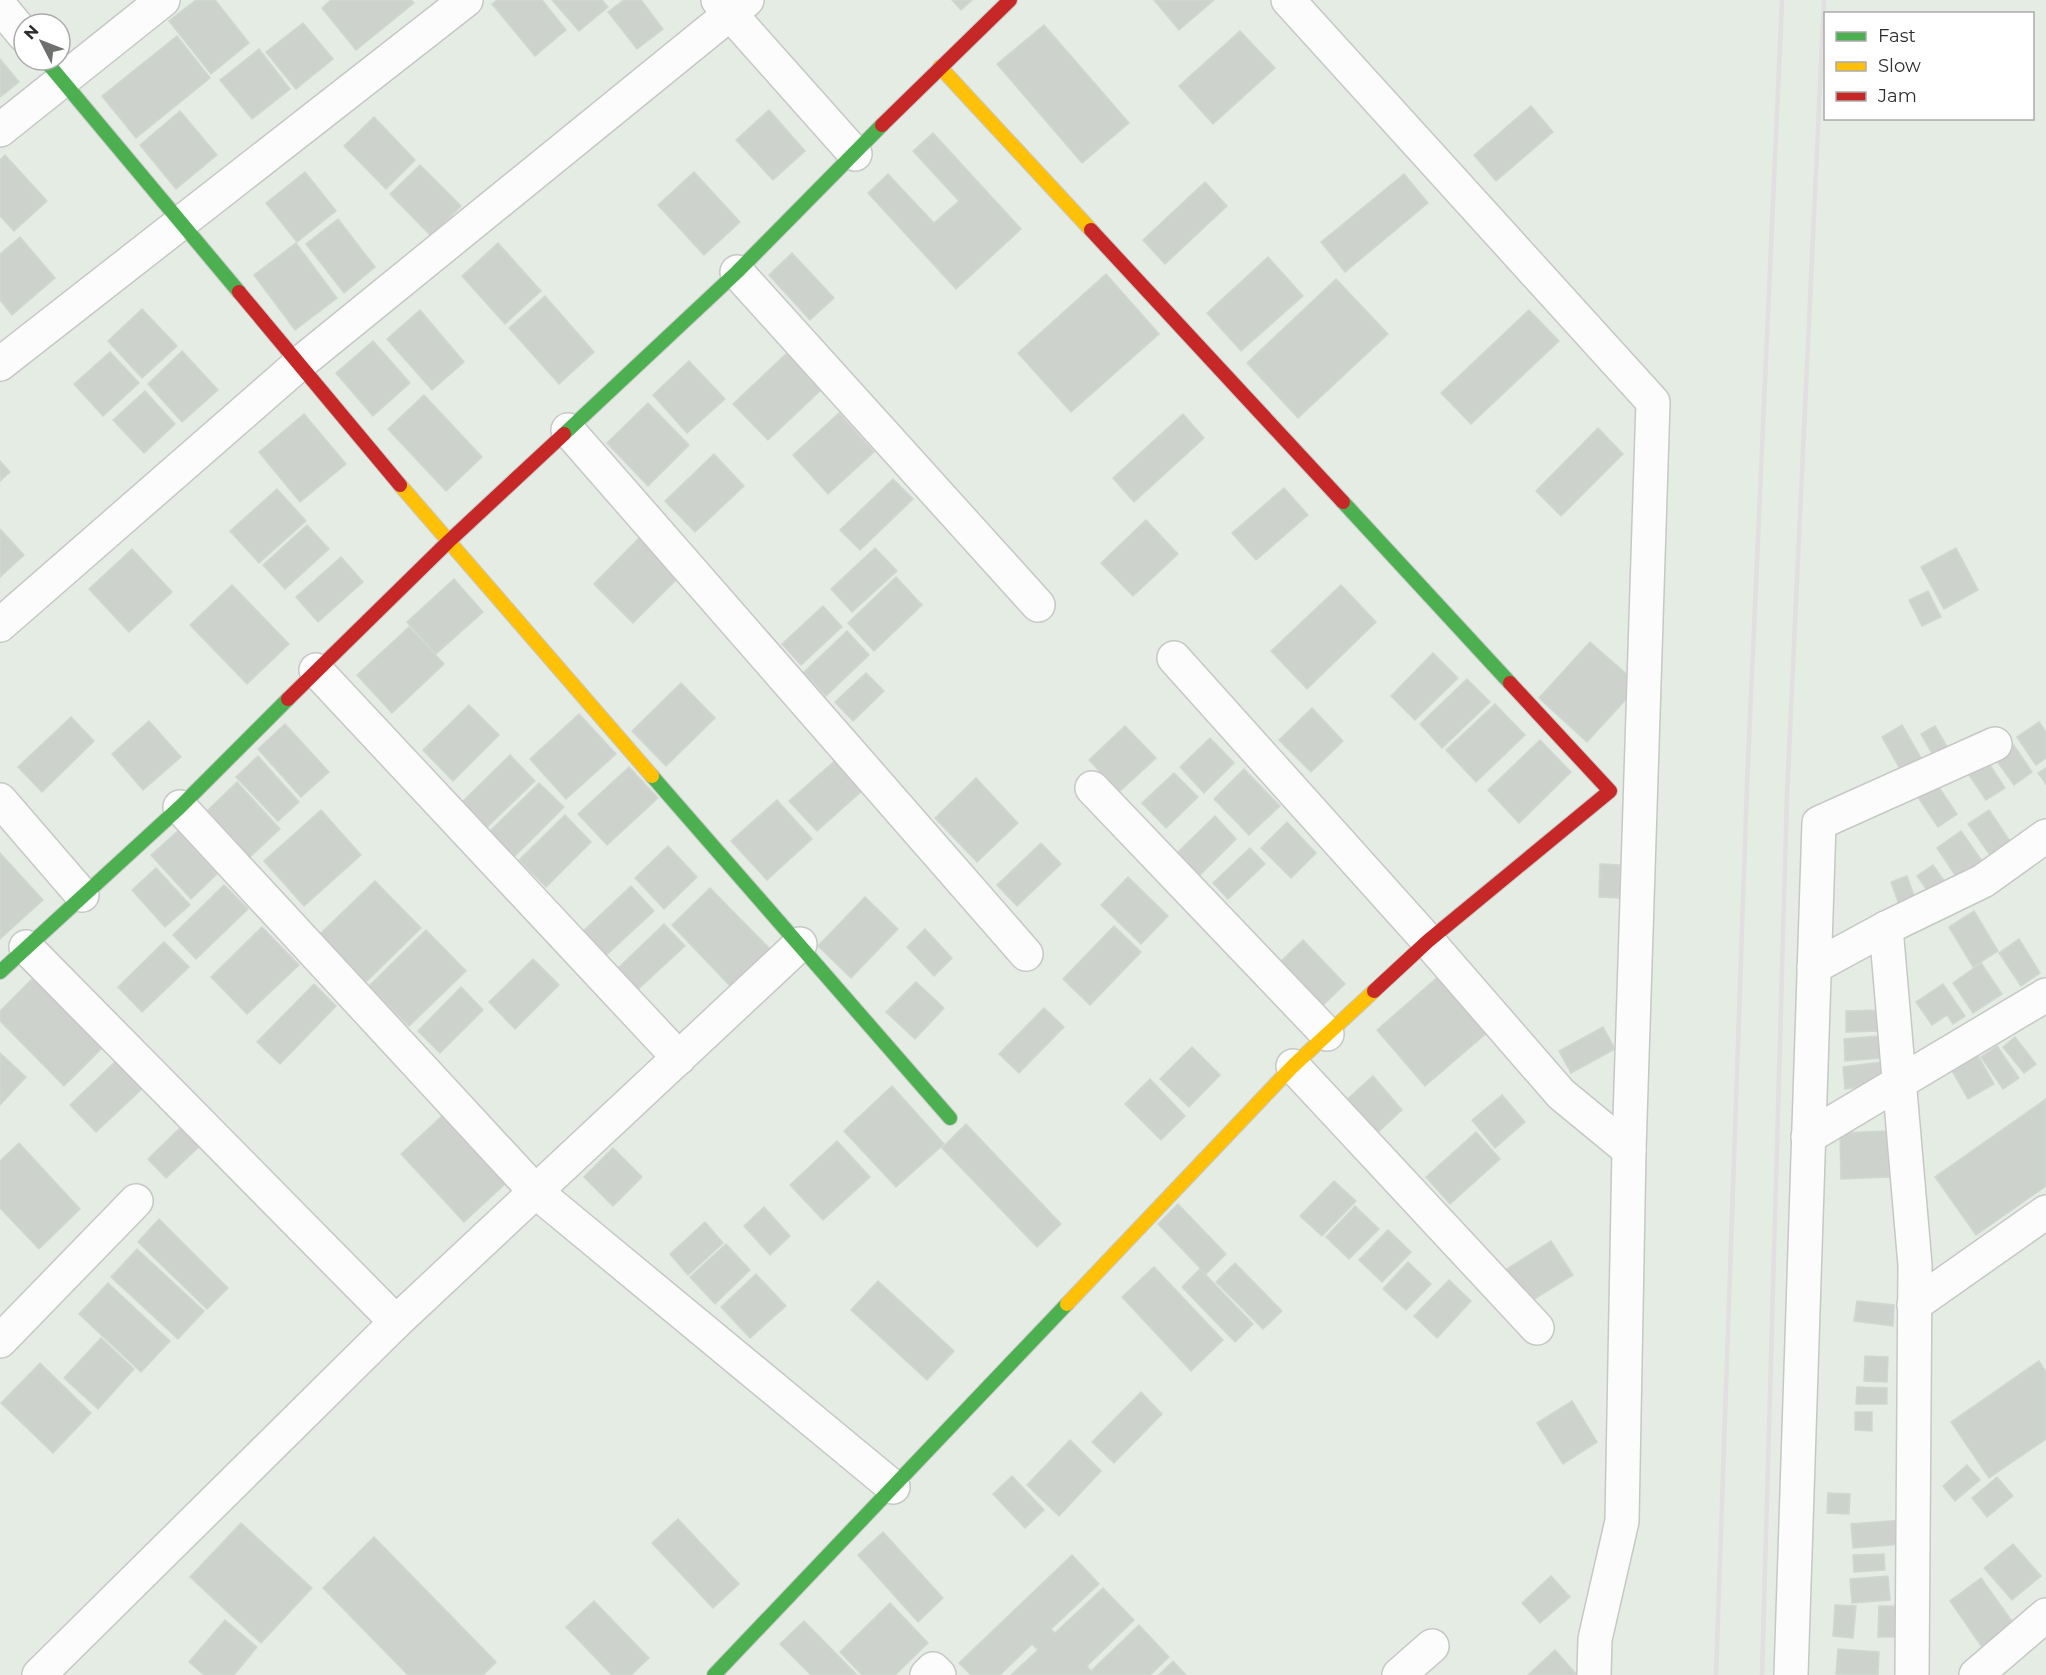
<svg xmlns="http://www.w3.org/2000/svg" width="2046" height="1675" font-family="Montserrat,sans-serif">
	<style>
		.building { fill: #cdd2cd; stroke: #d0d7d0; stroke-width: 1.5 }
		.lines { fill: none; stroke-linecap: round; stroke-linejoin: round }
		.street-casing { stroke: #c6c8c6; stroke-width: 36 }
		.fast-casing { stroke: #c6c8c6; stroke-width: 16 }
		.slow-casing { stroke: #c6c8c6; stroke-width: 16 }
		.jam-casing { stroke: #c6c8c6; stroke-width: 16 }
		.street { stroke: #fbfcfb; stroke-width: 33 }
		.fast { stroke: #4caf50; stroke-width: 14 }
		.slow { stroke: #ffc107; stroke-width: 14 }
		.jam { stroke: #c62828; stroke-width: 14 }
		.rail { stroke: #e1dfe0; stroke-width: 4.5 }
	</style>
	<rect width="100%" height="100%" fill="#e4ece4"/>
	<g class="building">
		<polygon points="196,0 215,0 249,43 211,74 169,21"/>
		<polygon points="331,0 411,0 414,3 356,50 322,8"/>
		<polygon points="497,0 542,0 566,30 535,56 492,4"/>
		<polygon points="552,0 602,0 608,7 579,31"/>
		<polygon points="624,0 641,0 663,29 637,49 608,12"/>
		<polygon points="952,0 972,0 961,10"/>
		<polygon points="1154,0 1214,0 1179,30"/>
		<polygon points="303,23 333,59 296,89 266,52"/>
		<polygon points="1044,25 1129,123 1082,163 997,64"/>
		<polygon points="1240,31 1275,68 1213,124 1179,86"/>
		<polygon points="177,36 210,78 136,138 102,96"/>
		<polygon points="259,49 290,89 252,119 220,80"/>
		<polygon points="0,59 19,82 0,97"/>
		<polygon points="1531,106 1553,132 1496,181 1474,155"/>
		<polygon points="769,110 805,151 773,180 736,140"/>
		<polygon points="180,111 217,155 176,189 140,145"/>
		<polygon points="374,117 415,160 386,189 344,146"/>
		<polygon points="933,133 1021,229 956,289 868,193 888,174 934,223 959,201 913,151"/>
		<polygon points="5,155 47,201 14,231 0,216 0,160"/>
		<polygon points="420,165 461,206 431,236 390,194"/>
		<polygon points="305,172 336,211 297,242 266,203"/>
		<polygon points="694,172 740,222 704,255 658,205"/>
		<polygon points="1404,174 1428,203 1345,272 1321,242"/>
		<polygon points="1205,182 1227,206 1165,264 1143,240"/>
		<polygon points="338,219 375,267 344,293 306,244"/>
		<polygon points="20,237 55,278 12,315 0,300 0,254"/>
		<polygon points="296,243 337,298 295,330 254,275"/>
		<polygon points="498,243 541,291 505,324 462,276"/>
		<polygon points="792,253 834,298 810,320 769,275"/>
		<polygon points="1268,257 1303,296 1241,351 1207,313"/>
		<polygon points="1106,274 1159,334 1071,412 1018,353"/>
		<polygon points="1336,279 1388,334 1298,418 1247,363"/>
		<polygon points="545,296 594,352 559,384 509,328"/>
		<polygon points="142,309 177,346 142,378 108,341"/>
		<polygon points="420,310 464,362 432,390 387,339"/>
		<polygon points="1529,310 1559,341 1471,424 1441,393"/>
		<polygon points="373,341 410,383 373,416 336,373"/>
		<polygon points="182,351 218,390 182,422 148,384"/>
		<polygon points="110,352 139,383 103,416 74,384"/>
		<polygon points="787,353 821,390 768,440 733,404"/>
		<polygon points="689,361 725,399 687,433 653,395"/>
		<polygon points="145,391 175,424 144,453 113,420"/>
		<polygon points="424,395 482,457 446,491 388,429"/>
		<polygon points="648,403 689,445 648,486 607,443"/>
		<polygon points="839,413 874,452 828,494 793,455"/>
		<polygon points="304,414 346,464 300,502 259,452"/>
		<polygon points="1183,414 1204,438 1134,502 1113,478"/>
		<polygon points="1598,428 1623,454 1561,516 1536,491"/>
		<polygon points="714,454 744,486 695,532 665,501"/>
		<polygon points="0,461 10,472 0,481"/>
		<polygon points="893,479 913,499 860,550 840,530"/>
		<polygon points="1284,488 1308,515 1256,560 1232,533"/>
		<polygon points="277,489 306,521 259,563 230,531"/>
		<polygon points="1146,520 1178,554 1133,596 1101,563"/>
		<polygon points="307,525 329,549 285,589 263,565"/>
		<polygon points="0,529 24,555 0,577"/>
		<polygon points="640,537 679,577 633,623 594,584"/>
		<polygon points="875,548 897,571 852,612 831,589"/>
		<polygon points="1956,548 1978,590 1944,609 1921,567"/>
		<polygon points="132,549 172,592 129,632 89,589"/>
		<polygon points="341,557 363,582 318,622 296,597"/>
		<polygon points="896,577 922,605 874,651 848,623"/>
		<polygon points="454,579 483,612 436,654 407,622"/>
		<polygon points="232,585 289,644 247,684 190,625"/>
		<polygon points="1341,585 1376,622 1307,689 1271,651"/>
		<polygon points="1928,591 1941,617 1922,626 1909,600"/>
		<polygon points="823,606 842,627 801,665 782,644"/>
		<polygon points="409,627 444,664 392,713 357,675"/>
		<polygon points="847,631 869,655 826,696 804,672"/>
		<polygon points="1590,642 1639,685 1587,742 1539,698"/>
		<polygon points="1433,653 1458,678 1415,720 1391,696"/>
		<polygon points="866,673 884,691 853,721 835,702"/>
		<polygon points="1467,679 1490,702 1442,748 1420,724"/>
		<polygon points="681,683 715,718 666,766 632,731"/>
		<polygon points="1495,704 1525,735 1476,782 1446,750"/>
		<polygon points="469,705 499,735 453,781 423,750"/>
		<polygon points="1312,708 1343,741 1311,772 1279,740"/>
		<polygon points="579,714 616,754 566,799 530,759"/>
		<polygon points="71,717 94,741 42,792 18,767"/>
		<polygon points="149,721 181,757 143,790 112,754"/>
		<polygon points="2039,722 2046,732 2046,758 2036,765 2017,737"/>
		<polygon points="285,724 329,772 301,797 258,749"/>
		<polygon points="1902,725 1924,763 1904,776 1882,737"/>
		<polygon points="1125,726 1156,758 1119,792 1089,760"/>
		<polygon points="1935,726 1949,750 1935,759 1921,734"/>
		<polygon points="1210,738 1234,763 1204,793 1180,767"/>
		<polygon points="1540,740 1571,772 1519,823 1488,790"/>
		<polygon points="2013,744 2032,772 2014,785 1994,757"/>
		<polygon points="510,755 535,781 485,829 460,804"/>
		<polygon points="258,756 299,802 278,821 236,777"/>
		<polygon points="837,759 864,789 817,831 789,801"/>
		<polygon points="1988,762 2005,788 1986,800 1969,775"/>
		<polygon points="629,767 658,798 607,845 578,814"/>
		<polygon points="2046,768 2046,784 2038,773"/>
		<polygon points="1244,769 1280,806 1249,835 1214,799"/>
		<polygon points="1174,773 1198,797 1166,828 1142,803"/>
		<polygon points="976,778 1018,823 977,862 935,818"/>
		<polygon points="237,782 280,829 250,857 207,811"/>
		<polygon points="539,783 564,807 512,859 488,833"/>
		<polygon points="1936,783 1957,814 1938,827 1917,796"/>
		<polygon points="777,800 812,839 767,880 731,841"/>
		<polygon points="321,810 361,855 304,906 264,861"/>
		<polygon points="1989,810 2010,841 1990,855 1968,824"/>
		<polygon points="565,815 591,842 546,887 519,860"/>
		<polygon points="1215,816 1236,839 1197,878 1175,855"/>
		<polygon points="1287,822 1316,853 1291,878 1261,848"/>
		<polygon points="178,831 217,874 191,899 151,855"/>
		<polygon points="1961,831 1982,861 1957,878 1937,848"/>
		<polygon points="1041,843 1061,864 1017,906 997,885"/>
		<polygon points="668,846 697,877 664,909 635,878"/>
		<polygon points="1250,848 1265,864 1228,899 1213,883"/>
		<polygon points="0,853 43,900 0,939"/>
		<polygon points="1600,864 1620,865 1619,898 1599,897"/>
		<polygon points="1933,865 1950,889 1934,900 1917,876"/>
		<polygon points="156,868 190,905 165,927 132,890"/>
		<polygon points="1907,876 1918,907 1902,913 1891,882"/>
		<polygon points="1128,877 1168,916 1141,944 1101,905"/>
		<polygon points="375,881 421,928 366,982 320,934"/>
		<polygon points="224,885 248,909 196,959 173,935"/>
		<polygon points="631,886 654,911 601,960 578,936"/>
		<polygon points="710,888 770,949 731,987 672,925"/>
		<polygon points="865,897 898,929 851,978 818,946"/>
		<polygon points="1974,911 1998,951 1973,967 1949,927"/>
		<polygon points="664,924 685,946 635,992 615,971"/>
		<polygon points="1114,926 1141,952 1090,1005 1063,979"/>
		<polygon points="262,927 299,965 247,1014 211,977"/>
		<polygon points="925,929 952,958 934,976 907,947"/>
		<polygon points="426,930 466,971 409,1026 369,986"/>
		<polygon points="2019,939 2040,973 2021,986 1999,953"/>
		<polygon points="1303,940 1345,984 1319,1009 1277,965"/>
		<polygon points="164,942 189,967 142,1012 118,987"/>
		<polygon points="533,959 559,985 515,1029 489,1002"/>
		<polygon points="1981,963 2002,994 1973,1013 1953,983"/>
		<polygon points="42,969 111,1039 64,1086 0,1021 0,1011"/>
		<polygon points="1440,975 1489,1031 1425,1086 1377,1030"/>
		<polygon points="916,982 944,1008 915,1039 886,1012"/>
		<polygon points="314,984 336,1006 280,1064 257,1042"/>
		<polygon points="1943,984 1965,1016 1953,1024 1947,1015 1932,1025 1916,1002"/>
		<polygon points="461,987 483,1010 440,1053 418,1031"/>
		<polygon points="1044,1008 1064,1027 1019,1073 999,1054"/>
		<polygon points="1879,1010 1879,1031 1846,1032 1846,1011"/>
		<polygon points="1603,1027 1615,1049 1571,1073 1559,1051"/>
		<polygon points="1878,1036 1880,1058 1845,1061 1844,1039"/>
		<polygon points="2015,1037 2036,1064 2024,1073 2003,1047"/>
		<polygon points="1997,1046 2019,1078 2003,1089 1981,1057"/>
		<polygon points="1192,1047 1220,1075 1189,1107 1160,1079"/>
		<polygon points="1976,1052 1994,1084 1968,1099 1950,1067"/>
		<polygon points="0,1053 26,1077 0,1105"/>
		<polygon points="119,1058 145,1086 96,1132 70,1105"/>
		<polygon points="1881,1062 1884,1084 1845,1089 1843,1067"/>
		<polygon points="1373,1076 1402,1110 1373,1137 1343,1103"/>
		<polygon points="1150,1079 1185,1116 1161,1140 1125,1104"/>
		<polygon points="892,1086 944,1144 896,1187 844,1131"/>
		<polygon points="1502,1095 1525,1122 1495,1148 1472,1120"/>
		<polygon points="2046,1099 2046,1186 1976,1235 1935,1177"/>
		<polygon points="442,1116 505,1184 464,1222 401,1154"/>
		<polygon points="186,1122 204,1142 166,1178 148,1159"/>
		<polygon points="966,1124 1061,1224 1037,1247 942,1148"/>
		<polygon points="1887,1131 1889,1177 1841,1179 1840,1133"/>
		<polygon points="1476,1132 1500,1159 1450,1204 1426,1177"/>
		<polygon points="837,1141 870,1177 823,1220 790,1185"/>
		<polygon points="19,1143 80,1209 39,1249 0,1208 0,1161"/>
		<polygon points="613,1148 642,1177 613,1206 584,1177"/>
		<polygon points="1334,1181 1356,1201 1322,1236 1300,1216"/>
		<polygon points="1178,1204 1226,1254 1206,1274 1158,1224"/>
		<polygon points="1355,1206 1379,1229 1349,1259 1326,1237"/>
		<polygon points="764,1207 790,1236 770,1255 744,1226"/>
		<polygon points="159,1219 228,1288 207,1309 138,1242"/>
		<polygon points="705,1222 723,1243 688,1275 670,1254"/>
		<polygon points="1388,1230 1411,1252 1382,1282 1359,1260"/>
		<polygon points="1551,1241 1573,1275 1523,1306 1502,1272"/>
		<polygon points="726,1244 750,1270 715,1304 690,1277"/>
		<polygon points="137,1249 204,1311 178,1339 111,1277"/>
		<polygon points="1408,1262 1431,1284 1406,1310 1383,1289"/>
		<polygon points="1235,1263 1282,1311 1263,1329 1216,1282"/>
		<polygon points="1154,1267 1223,1340 1191,1371 1122,1297"/>
		<polygon points="1200,1269 1253,1324 1235,1342 1182,1287"/>
		<polygon points="756,1274 786,1306 750,1338 721,1307"/>
		<polygon points="1449,1280 1471,1301 1437,1338 1414,1316"/>
		<polygon points="878,1281 954,1351 927,1380 851,1310"/>
		<polygon points="108,1283 170,1341 141,1372 79,1314"/>
		<polygon points="1857,1301 1894,1305 1893,1326 1854,1321"/>
		<polygon points="101,1338 134,1369 98,1409 64,1378"/>
		<polygon points="1865,1356 1888,1357 1887,1382 1864,1381"/>
		<polygon points="2039,1361 2046,1372 2046,1439 1989,1478 1951,1422"/>
		<polygon points="40,1363 91,1413 53,1453 1,1403"/>
		<polygon points="1857,1387 1887,1388 1887,1404 1856,1404"/>
		<polygon points="1141,1392 1162,1414 1114,1463 1092,1442"/>
		<polygon points="1572,1401 1597,1442 1563,1464 1537,1423"/>
		<polygon points="1855,1412 1872,1412 1872,1431 1855,1430"/>
		<polygon points="1070,1440 1101,1471 1059,1516 1027,1485"/>
		<polygon points="1967,1465 1980,1480 1955,1501 1943,1486"/>
		<polygon points="1012,1476 1044,1510 1025,1528 993,1494"/>
		<polygon points="1997,1477 2013,1496 1987,1517 1972,1498"/>
		<polygon points="1828,1493 1850,1494 1849,1514 1827,1513"/>
		<polygon points="678,1519 739,1584 713,1608 652,1543"/>
		<polygon points="1903,1520 1904,1544 1853,1548 1851,1524"/>
		<polygon points="241,1523 312,1588 261,1643 190,1577"/>
		<polygon points="883,1532 943,1598 918,1622 858,1555"/>
		<polygon points="374,1537 496,1662 483,1675 408,1675 323,1588"/>
		<polygon points="2013,1544 2041,1576 2012,1600 1984,1568"/>
		<polygon points="1884,1554 1885,1570 1854,1572 1853,1555"/>
		<polygon points="1072,1555 1099,1584 1051,1629 1055,1633 1103,1588 1134,1620 1087,1666 1091,1671 1139,1625 1169,1657 1150,1675 1011,1675 1038,1650 1032,1644 1000,1675 971,1675 959,1663"/>
		<polygon points="1551,1576 1570,1597 1540,1623 1522,1603"/>
		<polygon points="1888,1576 1890,1600 1852,1603 1850,1579"/>
		<polygon points="1981,1578 2014,1624 1982,1647 1950,1601"/>
		<polygon points="594,1601 649,1658 631,1675 612,1675 566,1627"/>
		<polygon points="890,1603 928,1643 895,1675 862,1675 840,1652"/>
		<polygon points="1835,1605 1856,1606 1853,1638 1833,1636"/>
		<polygon points="1879,1606 1900,1606 1899,1637 1878,1637"/>
		<polygon points="225,1620 257,1647 234,1675 204,1675 189,1662"/>
		<polygon points="804,1621 857,1675 811,1675 780,1644"/>
		<polygon points="1838,1649 1879,1652 1878,1675 1836,1674"/>
		<polygon points="1555,1650 1577,1675 1528,1675"/>
		<polygon points="1173,1661 1186,1675 1159,1675"/>
	</g>
	<g class="lines">
		<g class="street-casing">
			<g id="street">
				<polyline points="718,0 855,154"/>
				<polyline points="1288,0 1653,402 1629,1150"/>
				<polyline points="0,6 24,35"/>
				<polyline points="0,130 163,0"/>
				<polyline points="737,272 1038,605"/>
				<polyline points="0,364 466,0"/>
				<polyline points="568,430 1026,954"/>
				<polyline points="0,625 299,364 747,0"/>
				<polyline points="1174,658 1428,941 1561,1094 1629,1150 1622,1521 1595,1639 1594,1675"/>
				<polyline points="316,670 679,1058"/>
				<polyline points="1092,788 1327,1034"/>
				<polyline points="0,800 82,895"/>
				<polyline points="180,807 535,1191 893,1487"/>
				<polyline points="1886,928 1915,1265 1912,1675"/>
				<polyline points="26,947 396,1322"/>
				<polyline points="1814,967 1886,928 1983,881 2046,836"/>
				<polyline points="1293,1066 1537,1328"/>
				<polyline points="1808,1137 2046,995"/>
				<polyline points="1914,1305 2046,1212"/>
				<polyline points="0,1341 136,1201"/>
				<polyline points="39,1675 396,1322 800,944"/>
				<polyline points="927,1675 933,1669 939,1675"/>
				<polyline points="1399,1675 1432,1646"/>
				<polyline points="1791,1675 1819,823 1995,744"/>
				<polyline points="1976,1675 2046,1615"/>
			</g>
		</g>
		<g class="fast-casing">
			<g id="fast">
				<polyline points="45,60 239,292"/>
				<polyline points="564,434 737,272 882,125"/>
				<polyline points="1343,502 1510,683"/>
				<polyline points="652,776 950,1118"/>
				<polyline points="0,972 180,807 288,699"/>
				<polyline points="714,1675 1067,1304"/>
			</g>
		</g>
		<g class="slow-casing">
			<g id="slow">
				<polyline points="940,67 1091,230"/>
				<polyline points="400,485 652,776"/>
				<polyline points="1067,1304 1293,1066 1374,991"/>
			</g>
		</g>
		<g class="jam-casing">
			<g id="jam">
				<polyline points="882,125 1010,0"/>
				<polyline points="1091,230 1343,502"/>
				<polyline points="239,292 400,485"/>
				<polyline points="288,699 448,542 564,434"/>
				<polyline points="1374,991 1428,941 1610,791 1510,683"/>
			</g>
		</g>
		<use href="#street" class="street"/>
		<use href="#fast" class="fast"/>
		<use href="#slow" class="slow"/>
		<use href="#jam" class="jam"/>
		<g class="rail">
			<polyline points="1716,1675 1747,785 1782,0"/>
			<polyline points="1762,1675 1787,795 1824,0"/>
		</g>
	</g>
	<rect x="1824" y="12" width="210" height="108" fill="#ffffff" stroke="#ababab" stroke-width="1.5"/>
	<rect x="1836" y="32" width="30" height="9" fill="#4caf50" stroke="#ababab" stroke-width="1.5"/>
	<text x="1878" y="42" font-size="18" fill="#2e2e2e">Fast</text>
	<rect x="1836" y="62" width="30" height="9" fill="#ffc107" stroke="#ababab" stroke-width="1.5"/>
	<text x="1878" y="72" font-size="18" fill="#2e2e2e">Slow</text>
	<rect x="1836" y="92" width="30" height="9" fill="#c62828" stroke="#ababab" stroke-width="1.5"/>
	<text x="1878" y="102" font-size="18" fill="#2e2e2e">Jam</text>
	<g transform="translate(42 42) rotate(312)"><circle r="28" fill="#ffffff" stroke="#ababab" stroke-width="1.5"/>
	<path d="M0-4.5L10 22L0 15L-10 22Z" fill="#6e706e"/>
	<text y="-9" font-size="16" font-weight="bold" text-anchor="middle" fill="#2e2e2e">N</text>
	</g>
</svg>
